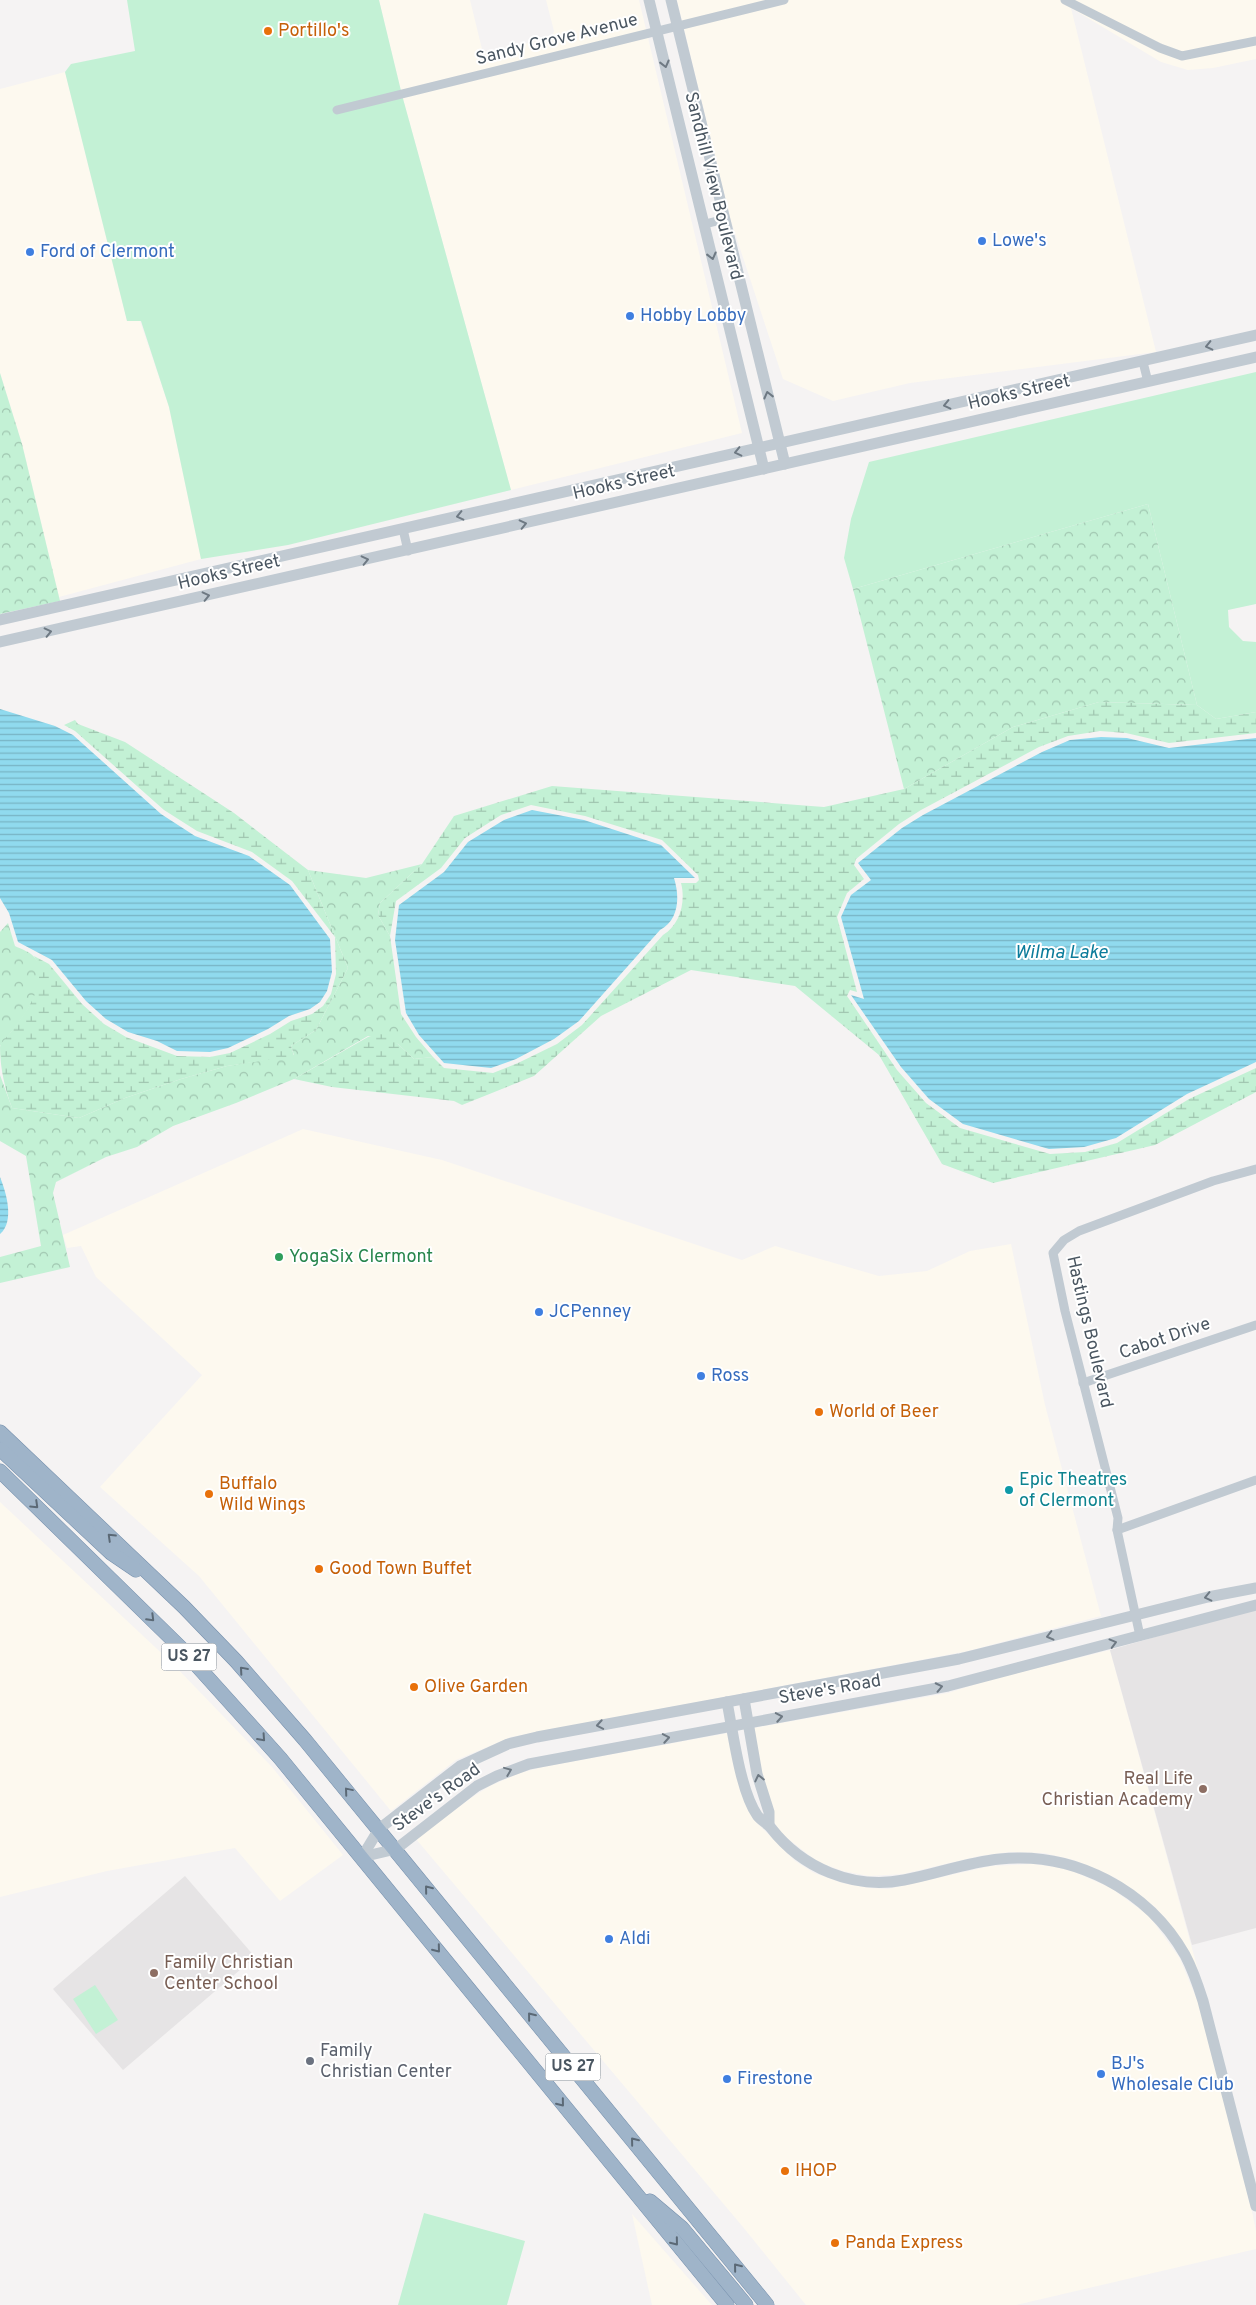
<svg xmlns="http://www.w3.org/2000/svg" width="1256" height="2305" font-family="Overpass,sans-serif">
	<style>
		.commercial { fill: #fdf9ef }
		.education { fill: #e6e4e5 }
		.green { fill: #c3f1d5 }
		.forest { fill: url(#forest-crowns) }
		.wetland { fill: url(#wetland-marsh) }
		.water { fill: url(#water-rules) }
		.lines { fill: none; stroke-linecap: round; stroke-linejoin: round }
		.trunk-casing { stroke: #7690ad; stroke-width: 15 }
		.minor { stroke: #c1cad2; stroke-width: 9 }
		.tertiary { stroke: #c1cad2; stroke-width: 11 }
		.trunk { stroke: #9fb4c9; stroke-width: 14 }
		.oneway { stroke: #6e7983 }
		.oneway2 { stroke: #5b6976 }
		.food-dot { fill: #e8710a; stroke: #fff; stroke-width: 2 }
		.shop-dot { fill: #3f7fe0; stroke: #fff; stroke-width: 2 }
		.leisure-dot { fill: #2e9e5b; stroke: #fff; stroke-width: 2 }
		.culture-dot { fill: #0f9aa8; stroke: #fff; stroke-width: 2 }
		.education-dot { fill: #8d6e63; stroke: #fff; stroke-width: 2 }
		.worship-dot { fill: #6b7280; stroke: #fff; stroke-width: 2 }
		.labels { text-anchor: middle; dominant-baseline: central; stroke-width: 4; stroke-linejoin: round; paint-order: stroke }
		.shield { fill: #fff; stroke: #808990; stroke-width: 1 }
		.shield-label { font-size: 16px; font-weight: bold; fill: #4a5661 }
		.food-label { font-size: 18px; fill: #c56008; stroke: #fff; text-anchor: start }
		.street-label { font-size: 18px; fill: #4a5661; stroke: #fff }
		.shop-label { font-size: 18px; fill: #366cbe; stroke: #fff; text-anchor: start }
		.leisure-label { font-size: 18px; fill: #27864d; stroke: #fff; text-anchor: start }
		.culture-label { font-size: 18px; fill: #0d838f; stroke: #fff; text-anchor: start }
		.education-label { font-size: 18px; fill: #785e54; stroke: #fff; text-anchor: end }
		.worship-label { font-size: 18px; fill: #5b616d; stroke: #fff; text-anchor: start }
		.water-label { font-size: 19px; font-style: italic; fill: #0c7c9b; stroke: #fff }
	</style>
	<defs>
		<pattern id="forest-crowns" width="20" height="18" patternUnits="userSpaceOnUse" patternTransform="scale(1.25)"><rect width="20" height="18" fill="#c3f1d5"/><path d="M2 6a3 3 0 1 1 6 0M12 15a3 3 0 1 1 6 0" fill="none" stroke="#a0c6b0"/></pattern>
		<pattern id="wetland-marsh" width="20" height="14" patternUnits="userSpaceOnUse" patternTransform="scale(1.25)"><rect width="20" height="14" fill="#c3f1d5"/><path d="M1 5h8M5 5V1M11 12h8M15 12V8" fill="none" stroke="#a0c6b0"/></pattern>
		<pattern id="water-rules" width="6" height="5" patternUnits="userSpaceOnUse" patternTransform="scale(1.25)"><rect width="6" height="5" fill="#90daee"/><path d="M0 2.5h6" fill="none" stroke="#78b4c4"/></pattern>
	</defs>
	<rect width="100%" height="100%" fill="#f5f3f3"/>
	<g class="commercial">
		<polygon points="379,0 470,0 482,49 488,53 552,37 554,31 546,0 639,0 742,433 511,490 402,95"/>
		<polygon points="677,0 1256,0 1256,59 1213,68 1188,70 1161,62 1071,8 1156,352 910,383 833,401 783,379 730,218"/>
		<polygon points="65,72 127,321 140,321 169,407 201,559 59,597 22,444 0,373 0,89"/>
		<polygon points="303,1129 442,1160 742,1260 775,1246 879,1276 927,1271 970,1251 1011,1244 1045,1405 1101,1616 968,1651 511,1737 456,1760 391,1811 199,1576 100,1487 202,1375 96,1277 81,1246 67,1248 63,1235"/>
		<polygon points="0,1502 171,1662 272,1767 343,1855 280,1901 235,1848 107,1871 0,1897"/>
		<polygon points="1110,1650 1198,1970 1172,1927 1155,1907 1116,1878 1074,1860 1044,1853 1009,1852 979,1856 903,1874 869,1876 843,1871 818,1862 782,1834 774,1822 763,1781 754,1728 948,1693 989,1680"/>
		<polygon points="728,1733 740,1788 753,1819 795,1861 814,1873 842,1883 869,1888 888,1889 991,1866 1033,1864 1055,1867 1072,1871 1111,1888 1149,1916 1179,1957 1198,2002 1251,2207 1256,2231 1256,2249 1016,2305 806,2305 743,2227 416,1839 471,1798 490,1786 520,1773 543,1767"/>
		<polygon points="632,2214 712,2305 652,2305"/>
	</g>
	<g class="education">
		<polygon points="1256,1608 1256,1928 1192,1945 1110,1650"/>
		<polygon points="185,1876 255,1957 123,2070 53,1989"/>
	</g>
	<g class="green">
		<polygon points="127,0 379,0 402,95 511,490 288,545 201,559 169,407 141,321 127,321 65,72 71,64 135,51"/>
		<polygon points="1256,372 1256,604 1228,610 1229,627 1243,641 1256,642 1256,712 1216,719 1197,705 1148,504 853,589 844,558 851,519 869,462"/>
		<polygon points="95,1985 118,2020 96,2034 73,1999"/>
		<polygon points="424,2213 525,2241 507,2305 398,2305"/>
	</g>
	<g class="forest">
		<polygon points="0,373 22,444 60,601 0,614"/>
		<polygon points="1148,504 1197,705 1099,702 1013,727 904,789 853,589"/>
		<polygon points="422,864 380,903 378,915 390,936 401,1014 416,1037 433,1057 414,1059 398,1044 368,1036 294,1079 236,1103 173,1126 137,1147 106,1157 56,1182 53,1193 70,1267 0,1283 0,1257 41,1246 26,1156 0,1141 0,1075 12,1108 79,1118 125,1098 181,1079 227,1066 294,1055 291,1046 316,1030 348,968 308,870 366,878"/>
		<path d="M8,923L15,946C21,949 31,952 35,958C54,984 16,1026 0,1046V932Z"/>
	</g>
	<g class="wetland">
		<path d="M1099,702L1197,705L1216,719L1256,712V733L1169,743L1126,733L1100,731L1068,736L1039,747L921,810L899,824L856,859L854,865L864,879L847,893L837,917L857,992L850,990L847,996L897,1070L926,1103L960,1128L1050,1154L1085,1152L1117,1143L1189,1099L1256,1068V1092L1155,1145L993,1183L942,1164L879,1055L795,986L691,970L601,1016L534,1076L462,1105L454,1101L332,1087L294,1079L368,1037L381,1034L398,1044L414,1059L433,1057L444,1068L493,1073L518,1063L557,1044L582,1025L663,935C680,925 686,902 681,883H696L699,880L698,875L662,840L585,816L531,805L501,815L465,838L441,868L396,901L390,936L378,915L380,903L422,864L454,816L552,786L824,807L904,789L1013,727Z"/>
		<path d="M75,720L78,724L125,742L234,813L308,870L348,968L316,1030L291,1046L294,1056L227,1066L181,1079L125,1098L79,1118L12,1108C5,1089 0,1068 0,1047C1,1042 8,1036 11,1032C28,1009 49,983 34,956L49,964L82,1004L104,1024L126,1037L177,1056L210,1057L230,1053L270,1034L291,1021L312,1014L323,1006L331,994L336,974L335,937L292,881L252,852L197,831L164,810L75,731L64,725Z"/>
	</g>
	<g class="water">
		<polygon points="0,709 55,726 73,735 161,814 195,836 249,856 290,885 330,939 332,972 327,991 320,1002 310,1009 289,1016 268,1029 228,1048 210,1052 177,1051 157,1041 128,1032 106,1019 86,1001 52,960 18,942 9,913 0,898"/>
		<polygon points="1101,737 1127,738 1169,748 1256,738 1256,1062 1187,1094 1116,1138 1084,1147 1049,1149 963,1124 929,1099 901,1067 851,995 864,999 841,917 851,895 871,880 858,863 902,828 923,815 1042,752 1070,740"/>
		<path d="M532,810L584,820L661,845L695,878H674C680,897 679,920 660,930L579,1021L554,1039L516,1059L491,1068L444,1063L419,1035L406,1013L395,940L399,905L444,872L468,842L504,820Z"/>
		<path d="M0,1177C6,1192 15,1221 0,1234Z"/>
	</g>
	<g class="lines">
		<g class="trunk-casing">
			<g id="trunk">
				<polyline points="0,1432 184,1607 236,1661 305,1740 767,2305"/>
				<polyline points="0,1449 111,1553 136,1570"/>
				<polyline points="0,1471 182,1649 280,1758 727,2305"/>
				<polyline points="650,2201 682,2228 746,2305"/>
			</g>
		</g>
		<g class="minor">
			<polyline points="1065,0 1160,48 1182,56 1256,41"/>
			<polyline points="337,110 784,0"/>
			<polyline points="705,224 725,219"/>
			<polyline points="1143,362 1148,382"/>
			<polyline points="403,529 408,551"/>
			<polyline points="1083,1383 1256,1325"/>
			<polyline points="1117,1530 1256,1480"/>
			<polyline points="1140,1636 1117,1530 1118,1518 1065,1311 1053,1253 1064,1240 1079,1231 1213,1181 1256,1169"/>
		</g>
		<g class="tertiary">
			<polyline points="649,0 764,469"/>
			<polyline points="671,0 785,464"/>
			<polyline points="0,620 1256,335"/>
			<polyline points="0,642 1256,357"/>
			<polyline points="744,1699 757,1774 769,1812 769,1825"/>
			<path d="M727,1702C733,1732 740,1790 757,1815C760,1820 767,1823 771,1828C802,1868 853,1890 904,1880C936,1874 968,1862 1000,1859C1074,1851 1148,1890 1185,1955C1193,1970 1198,1985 1203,2001L1256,2206"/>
			<polyline points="362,1857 379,1829 460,1766 508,1744 537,1737 959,1659 1208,1597 1256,1588"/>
			<polyline points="362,1857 396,1849 477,1786 497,1776 529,1764 948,1686 1256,1605"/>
		</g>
		<use href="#trunk" class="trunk"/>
	</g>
	<defs><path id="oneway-chevron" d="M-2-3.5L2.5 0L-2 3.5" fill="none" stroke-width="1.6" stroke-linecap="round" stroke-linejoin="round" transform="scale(1.25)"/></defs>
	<g class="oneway">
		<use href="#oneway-chevron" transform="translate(665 64) rotate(76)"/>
		<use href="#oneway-chevron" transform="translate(712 256) rotate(76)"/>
		<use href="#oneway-chevron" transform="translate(1209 346) rotate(167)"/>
		<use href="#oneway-chevron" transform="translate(768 395) rotate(-104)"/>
		<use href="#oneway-chevron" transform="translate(947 405) rotate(167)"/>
		<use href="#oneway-chevron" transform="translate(738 452) rotate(167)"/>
		<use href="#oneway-chevron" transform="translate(460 516) rotate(167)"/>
		<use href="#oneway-chevron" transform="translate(523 524) rotate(-13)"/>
		<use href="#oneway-chevron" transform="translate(365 560) rotate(-13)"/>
		<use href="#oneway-chevron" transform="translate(206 596) rotate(-13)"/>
		<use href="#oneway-chevron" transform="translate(48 632) rotate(-13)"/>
		<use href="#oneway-chevron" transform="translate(1208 1597) rotate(167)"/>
		<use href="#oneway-chevron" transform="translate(1050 1636) rotate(166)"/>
		<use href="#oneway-chevron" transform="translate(1113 1643) rotate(-15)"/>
		<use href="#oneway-chevron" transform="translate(939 1687) rotate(-12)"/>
		<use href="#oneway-chevron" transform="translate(779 1717) rotate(-10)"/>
		<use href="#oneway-chevron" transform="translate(600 1725) rotate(170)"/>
		<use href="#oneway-chevron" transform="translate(666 1738) rotate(-10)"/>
		<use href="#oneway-chevron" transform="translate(508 1771) rotate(-22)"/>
		<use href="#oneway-chevron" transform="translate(759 1778) rotate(-103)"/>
	</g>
	<g class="oneway2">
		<use href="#oneway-chevron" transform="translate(35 1505) rotate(44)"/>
		<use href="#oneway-chevron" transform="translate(111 1537) rotate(-136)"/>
		<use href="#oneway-chevron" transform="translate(151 1618) rotate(45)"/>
		<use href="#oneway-chevron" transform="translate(243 1670) rotate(-131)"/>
		<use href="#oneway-chevron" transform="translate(262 1738) rotate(48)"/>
		<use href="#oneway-chevron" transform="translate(348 1791) rotate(-130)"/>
		<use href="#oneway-chevron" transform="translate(428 1889) rotate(-129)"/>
		<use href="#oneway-chevron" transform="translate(437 1949) rotate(51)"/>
		<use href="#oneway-chevron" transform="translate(531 2016) rotate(-129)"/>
		<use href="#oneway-chevron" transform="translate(561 2103) rotate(51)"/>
		<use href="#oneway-chevron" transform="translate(634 2141) rotate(-129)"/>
		<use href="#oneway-chevron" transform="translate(675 2242) rotate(51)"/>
		<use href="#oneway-chevron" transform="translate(737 2267) rotate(-129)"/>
	</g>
	<g class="food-dot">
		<circle cx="268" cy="31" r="5"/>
		<circle cx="819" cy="1412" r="5"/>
		<circle cx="209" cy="1494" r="5"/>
		<circle cx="319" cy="1569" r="5"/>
		<circle cx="414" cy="1687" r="5"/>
		<circle cx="785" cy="2171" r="5"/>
		<circle cx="835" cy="2243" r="5"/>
	</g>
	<g class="shop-dot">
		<circle cx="982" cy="241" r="5"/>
		<circle cx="30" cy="252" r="5"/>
		<circle cx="630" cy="316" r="5"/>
		<circle cx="539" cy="1312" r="5"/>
		<circle cx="701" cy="1376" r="5"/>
		<circle cx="609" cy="1939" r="5"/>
		<circle cx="1101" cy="2074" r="5"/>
		<circle cx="727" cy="2079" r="5"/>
	</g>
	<circle class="leisure-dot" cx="279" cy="1257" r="5"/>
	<circle class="culture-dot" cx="1009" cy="1490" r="5"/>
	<g class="education-dot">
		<circle cx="1203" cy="1789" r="5"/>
		<circle cx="154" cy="1973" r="5"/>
	</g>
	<circle class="worship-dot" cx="310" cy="2061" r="5"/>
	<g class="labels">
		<g class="shield">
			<rect x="161.5" y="1643.5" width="55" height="27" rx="4"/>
			<rect x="545.5" y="2053.5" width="55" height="27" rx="4"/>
		</g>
		<g class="shield-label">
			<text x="189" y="1657">US 27</text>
			<text x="573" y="2067">US 27</text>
		</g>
		<g class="food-label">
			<text x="278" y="31">Portillo's</text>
			<text x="829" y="1412">World of Beer</text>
			<text x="219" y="1484">Buffalo<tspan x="219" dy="21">Wild Wings</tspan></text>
			<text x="329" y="1569">Good Town Buffet</text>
			<text x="424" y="1687">Olive Garden</text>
			<text x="795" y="2171">IHOP</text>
			<text x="845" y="2243">Panda Express</text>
		</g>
		<g class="street-label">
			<text transform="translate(557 40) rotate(-14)">Sandy Grove Avenue</text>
			<text transform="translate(713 186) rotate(76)">Sandhill View Boulevard</text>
			<text transform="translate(1019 393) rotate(-13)">Hooks Street</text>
			<text transform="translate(624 483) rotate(-13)">Hooks Street</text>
			<text transform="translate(229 573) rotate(-13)">Hooks Street</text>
			<text transform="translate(1089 1332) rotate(77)">Hastings Boulevard</text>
			<text transform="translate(1165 1339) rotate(-19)">Cabot Drive</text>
			<text transform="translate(830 1690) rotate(-10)">Steve's Road</text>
			<text transform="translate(437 1798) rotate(-36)">Steve's Road</text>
		</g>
		<g class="shop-label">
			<text x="992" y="241">Lowe's</text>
			<text x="40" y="252">Ford of Clermont</text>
			<text x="640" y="316">Hobby Lobby</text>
			<text x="549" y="1312">JCPenney</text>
			<text x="711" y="1376">Ross</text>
			<text x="619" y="1939">Aldi</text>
			<text x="1111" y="2064">BJ's<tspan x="1111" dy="21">Wholesale Club</tspan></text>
			<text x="737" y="2079">Firestone</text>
		</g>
		<g class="leisure-label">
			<text x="289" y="1257">YogaSix Clermont</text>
		</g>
		<g class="culture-label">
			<text x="1019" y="1480">Epic Theatres<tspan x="1019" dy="21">of Clermont</tspan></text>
		</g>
		<g class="education-label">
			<text x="1193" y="1779">Real Life<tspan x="1193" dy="21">Christian Academy</tspan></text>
			<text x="164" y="1963" text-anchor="start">Family Christian<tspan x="164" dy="21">Center School</tspan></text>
		</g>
		<g class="worship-label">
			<text x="320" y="2051">Family<tspan x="320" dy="21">Christian Center</tspan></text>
		</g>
		<g class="water-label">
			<text x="1061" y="953">Wilma Lake</text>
		</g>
	</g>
</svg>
